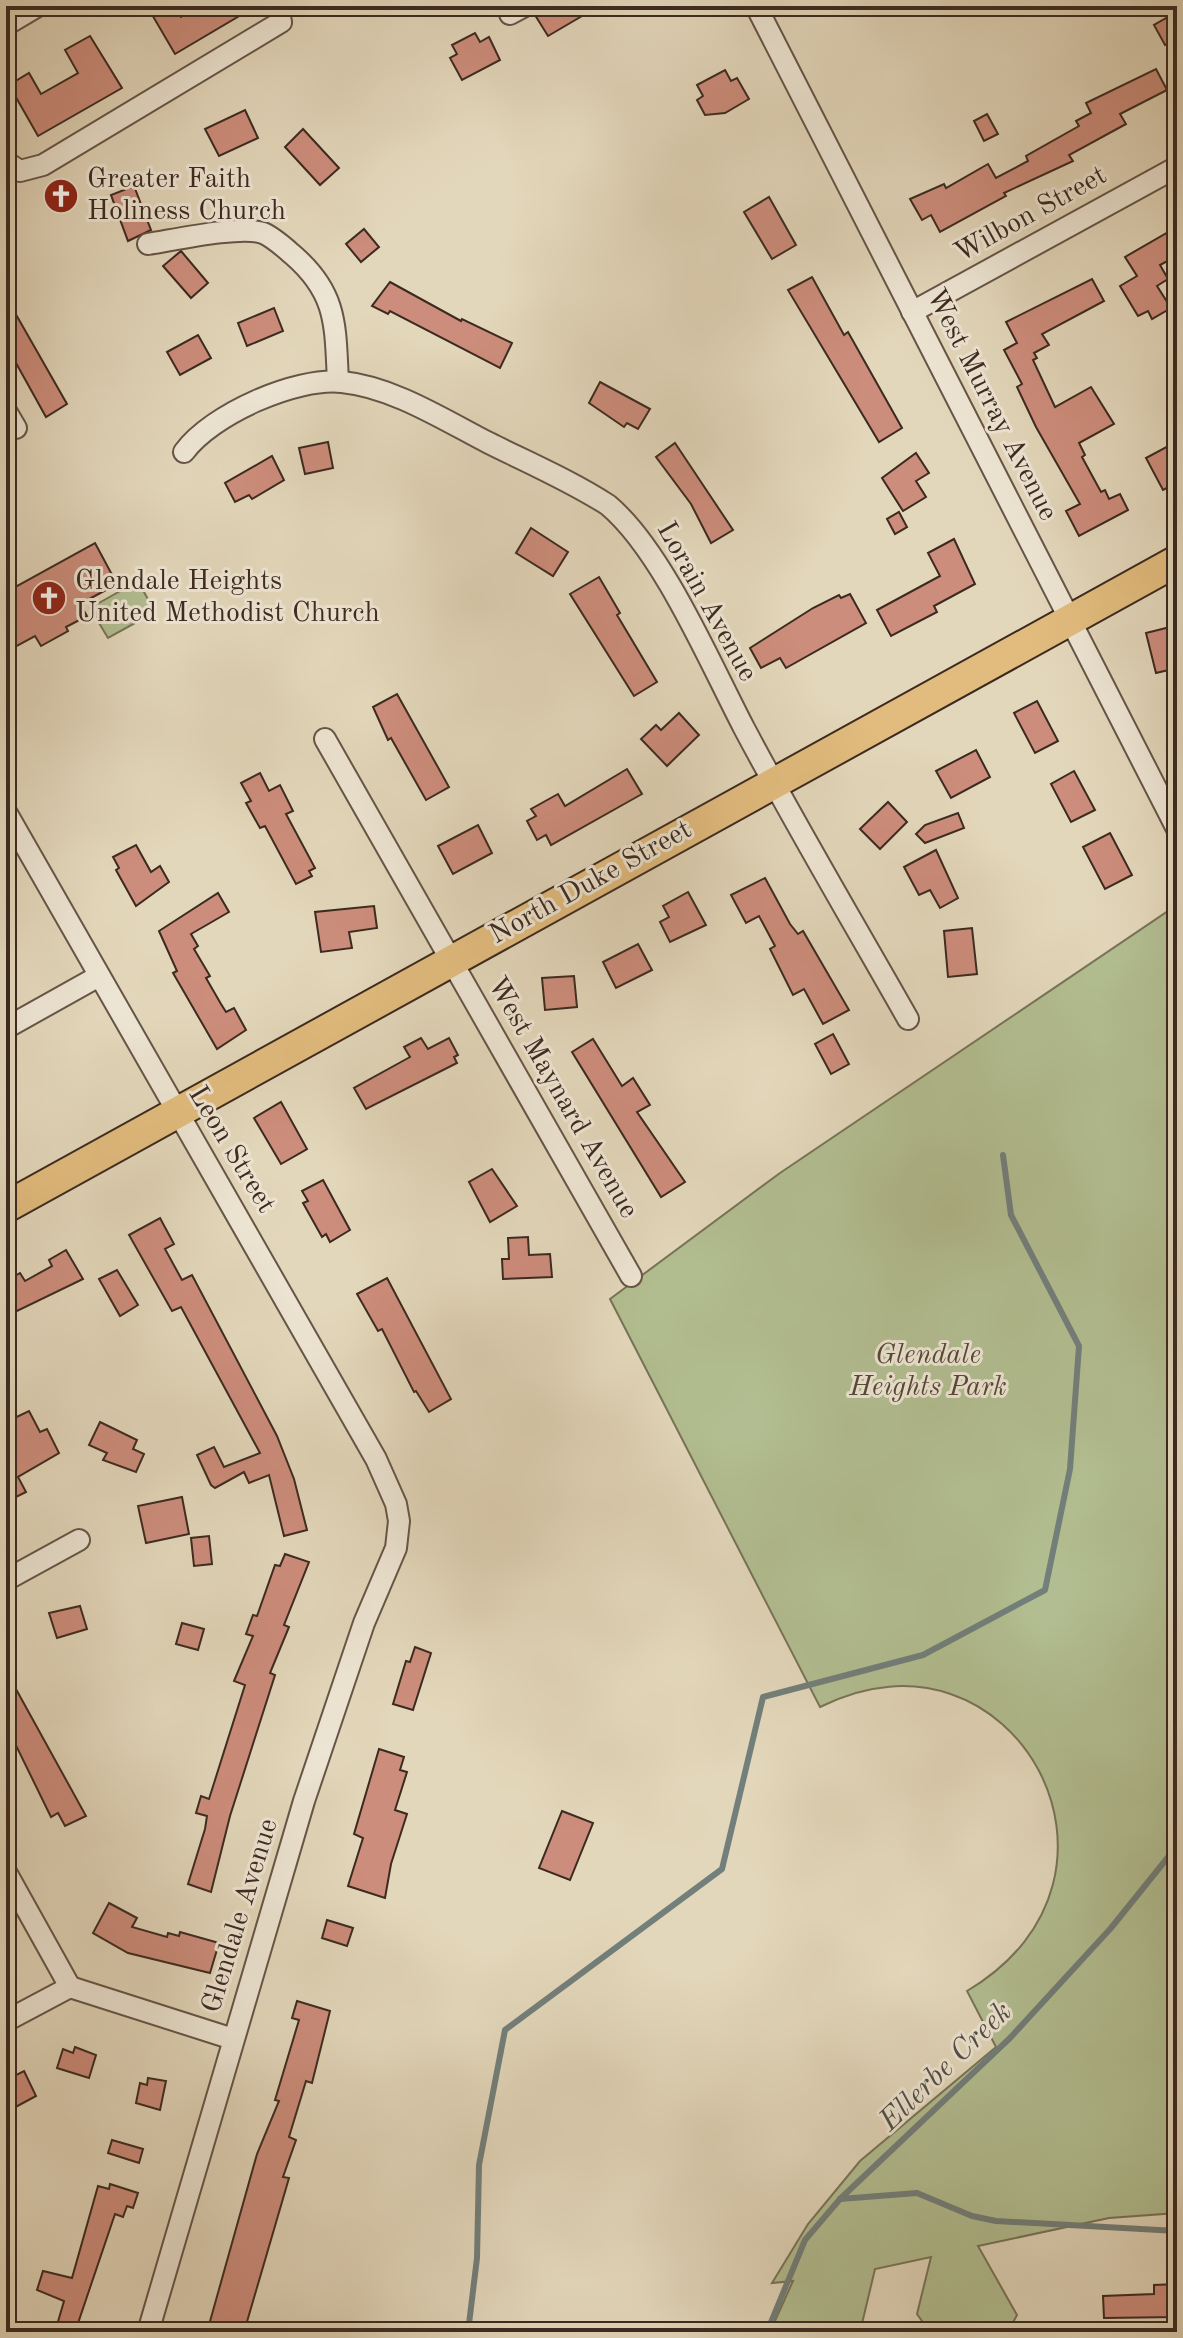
<svg xmlns="http://www.w3.org/2000/svg" width="1183" height="2338" font-family="'Old Standard TT',serif">
	<style>
		.green { fill: #b2be91; stroke: #777458; stroke-width: 2 }
		.lines { fill: none; stroke-linecap: round; stroke-linejoin: round }
		.stream { stroke: #727f7b; stroke-width: 6 }
		.building { fill: #cd8d7c; stroke: #3c2a20; stroke-width: 2 }
		.minor-casing { stroke: #665547; stroke-width: 24 }
		.highway-casing { stroke: #3c2a20; stroke-width: 34 }
		.minor { stroke: #ede5d3; stroke-width: 20 }
		.highway { stroke: #e2bc7e; stroke-width: 30 }
		.labels { text-anchor: middle; dominant-baseline: central; stroke-width: 6; stroke-linejoin: round; paint-order: stroke }
		.poi-label { font-size: 28px; fill: #3c2a20; stroke: #ede5d3; text-anchor: start }
		.street-label { font-size: 28px; fill: #3c2a20; stroke: #ede5d3 }
		.park-label { font-size: 28px; font-style: italic; fill: #544837; stroke: #ede5d3 }
		.water-label { font-size: 30px; font-style: italic; fill: #524e46; stroke: #ede5d3 }
	</style>
	<rect width="100%" height="100%" fill="#e3d7bb"/>
	<filter id="stains"><feTurbulence type="fractalNoise" baseFrequency=".0025" numOctaves="4"/><feColorMatrix values="0 0 0 0 .2 0 0 0 0 .09 0 0 0 0 .02 0 0 0 .5 -.17"/></filter>
	<radialGradient id="worn" r=".72"><stop offset=".6" stop-color="#630" stop-opacity="0"/><stop offset="1" stop-color="#630" stop-opacity=".3"/></radialGradient>
	<g class="green">
		<polygon points="138,581 155,612 108,638 90,608"/>
		<path d="M1177,905V2213L1109,2218L978,2246L1017,2315L1008,2332H930L917,2314L931,2257L875,2269L860,2332H770L793,2281L772,2283L808,2224L860,2161L996,2047L967,1991C1161,1876 1012,1610 820,1707L610,1299L780,1173Z"/>
	</g>
	<g class="lines">
		<g class="stream">
			<polyline points="840,2199 917,2193 972,2216 996,2221 1177,2231"/>
			<polyline points="468,2332 477,2258 479,2165 505,2030 722,1869 763,1697 923,1655 1045,1590 1070,1469 1079,1346 1011,1215 1003,1155"/>
			<polyline points="767,2332 805,2240 840,2199 1010,2038 1111,1928 1177,1846"/>
		</g>
	</g>
	<g class="building">
		<polygon points="147,6 174,6 181,17 199,6 256,6 175,54"/>
		<polygon points="550,6 599,6 548,36 535,15"/>
		<polygon points="1168,17 1177,39 1165,45 1154,25"/>
		<polygon points="475,33 480,42 489,37 500,60 462,80 450,58 457,54 452,45"/>
		<polygon points="90,36 122,88 38,136 9,85 29,73 41,94 78,73 65,50"/>
		<polygon points="1156,69 1167,90 1120,114 1126,124 1069,155 1073,161 1004,193 1006,196 940,232 931,215 922,220 910,199 944,184 946,188 988,164 996,178 1028,161 1026,156 1079,126 1076,121 1091,113 1086,103"/>
		<polygon points="725,70 731,81 737,78 749,99 725,113 705,115 697,100 703,96 697,85"/>
		<polygon points="245,110 258,138 219,156 205,129"/>
		<polygon points="987,114 998,134 984,141 974,121"/>
		<polygon points="303,129 339,168 320,185 285,147"/>
		<polygon points="134,186 151,230 128,241 111,195"/>
		<polygon points="769,197 796,245 772,259 744,212"/>
		<polygon points="1177,227 1177,256 1160,265 1168,279 1157,286 1171,308 1152,319 1148,311 1138,316 1120,286 1137,276 1125,257"/>
		<polygon points="364,229 379,247 361,262 346,244"/>
		<polygon points="181,251 208,283 191,298 163,266"/>
		<polygon points="812,277 844,335 848,332 902,428 879,442 788,290"/>
		<polygon points="1092,279 1104,301 1042,334 1049,345 1034,353 1037,358 1033,360 1055,407 1091,387 1114,424 1079,443 1085,455 1082,457 1101,492 1105,490 1109,499 1120,494 1128,510 1079,536 1066,511 1080,504 1036,427 1017,387 1022,384 1004,350 1017,343 1006,322"/>
		<polygon points="390,282 461,321 462,319 512,343 500,368 390,311 388,314 372,306"/>
		<polygon points="6,297 67,404 46,417 6,345"/>
		<polygon points="274,308 283,331 247,346 238,323"/>
		<polygon points="198,335 211,358 180,375 167,352"/>
		<polygon points="600,382 650,409 638,429 627,423 624,427 589,403"/>
		<polygon points="328,442 333,468 305,474 299,448"/>
		<polygon points="675,443 733,530 711,543 691,504 656,457"/>
		<polygon points="1172,444 1177,452 1177,483 1163,490 1146,458"/>
		<polygon points="916,453 929,473 916,481 926,497 903,511 882,478"/>
		<polygon points="272,456 284,480 252,499 249,495 235,502 225,483"/>
		<polygon points="899,512 907,527 895,534 887,519"/>
		<polygon points="531,528 568,552 553,576 516,553"/>
		<polygon points="954,539 975,584 934,606 937,612 891,636 877,610 940,576 928,553"/>
		<polygon points="95,543 117,584 80,604 87,616 66,627 68,631 41,646 35,636 13,648 6,636 6,592"/>
		<polygon points="599,577 620,613 617,615 657,682 634,696 570,594"/>
		<polygon points="850,594 866,623 786,668 780,658 761,668 750,648 813,608 839,595 841,598"/>
		<polygon points="1174,626 1177,668 1156,673 1146,633"/>
		<polygon points="397,694 449,787 426,800 391,738 388,740 373,707"/>
		<polygon points="1037,701 1058,741 1035,753 1014,713"/>
		<polygon points="679,713 699,735 667,766 641,739 656,725 661,730"/>
		<polygon points="976,750 990,777 951,798 936,771"/>
		<polygon points="627,769 642,794 551,845 546,835 537,840 527,821 536,816 531,809 558,794 565,806"/>
		<polygon points="1074,771 1095,810 1071,822 1051,784"/>
		<polygon points="260,773 269,791 280,785 293,811 286,814 315,868 309,871 312,876 296,884 265,826 260,828 246,803 251,801 241,783"/>
		<polygon points="888,802 907,822 880,849 860,829"/>
		<polygon points="958,813 964,828 925,843 916,834 925,825"/>
		<polygon points="478,825 492,853 453,874 438,846"/>
		<polygon points="1110,833 1132,875 1105,889 1083,847"/>
		<polygon points="136,845 151,872 160,866 169,882 136,906 116,870 119,868 113,857"/>
		<polygon points="936,850 958,898 940,908 930,890 919,895 904,867"/>
		<polygon points="765,878 790,924 798,934 803,931 849,1010 823,1024 804,989 793,995 770,949 775,946 759,916 746,923 731,895"/>
		<polygon points="688,892 706,925 670,942 660,922 669,917 663,906"/>
		<polygon points="218,893 229,912 191,934 198,946 194,949 210,976 206,978 221,1004 226,1012 234,1008 246,1030 217,1049 173,973 177,971 159,931"/>
		<polygon points="374,906 377,928 349,932 352,948 321,952 315,912"/>
		<polygon points="972,928 977,974 948,977 944,931"/>
		<polygon points="638,944 652,970 616,988 603,962"/>
		<polygon points="574,976 577,1007 545,1010 542,978"/>
		<polygon points="833,1034 849,1064 831,1074 815,1044"/>
		<polygon points="421,1038 428,1049 449,1038 458,1055 454,1057 457,1063 366,1109 354,1088 410,1057 404,1047"/>
		<polygon points="593,1039 622,1086 633,1078 650,1105 637,1112 685,1182 661,1197 572,1052"/>
		<polygon points="281,1102 307,1149 281,1164 254,1118"/>
		<polygon points="492,1169 517,1206 490,1222 469,1182"/>
		<polygon points="323,1180 350,1230 330,1242 326,1234 322,1237 303,1203 308,1201 302,1191"/>
		<polygon points="160,1218 174,1244 165,1249 182,1280 192,1275 277,1436 294,1479 307,1530 284,1536 269,1475 249,1483 244,1472 215,1488 211,1485 197,1455 214,1447 224,1467 260,1453 181,1307 172,1311 129,1235"/>
		<polygon points="528,1237 529,1255 550,1254 552,1277 503,1279 502,1259 509,1259 508,1238"/>
		<polygon points="66,1250 83,1279 17,1311 14,1306 6,1311 6,1281 20,1273 25,1281 52,1266 49,1260"/>
		<polygon points="117,1270 138,1305 120,1316 99,1279"/>
		<polygon points="387,1278 451,1399 429,1412 416,1391 414,1392 382,1329 378,1331 357,1294"/>
		<polygon points="29,1411 40,1432 47,1429 59,1453 18,1477 26,1492 6,1502 6,1422"/>
		<polygon points="100,1422 137,1440 133,1449 144,1454 136,1472 103,1460 107,1453 89,1445"/>
		<polygon points="182,1497 189,1534 146,1543 138,1506"/>
		<polygon points="209,1536 212,1564 194,1566 191,1538"/>
		<polygon points="285,1554 309,1562 284,1625 289,1627 270,1673 275,1675 230,1816 211,1892 188,1884 205,1829 207,1816 196,1813 201,1796 209,1799 245,1685 234,1681 253,1636 246,1634 253,1615 257,1616 275,1565 280,1566"/>
		<polygon points="80,1606 87,1629 57,1638 49,1613"/>
		<polygon points="182,1623 204,1629 198,1650 176,1644"/>
		<polygon points="415,1647 431,1653 413,1710 393,1704 406,1661 410,1662"/>
		<polygon points="6,1671 86,1816 65,1826 58,1813 51,1817 6,1725"/>
		<polygon points="379,1749 404,1757 400,1770 407,1772 395,1810 407,1814 391,1864 385,1898 348,1886 363,1838 354,1834"/>
		<polygon points="562,1811 593,1823 570,1880 539,1868"/>
		<polygon points="109,1903 137,1918 132,1927 167,1937 168,1933 179,1936 180,1932 219,1943 210,1973 128,1953 93,1933"/>
		<polygon points="327,1920 353,1928 347,1946 322,1938"/>
		<polygon points="297,2001 330,2011 312,2083 306,2081 289,2137 296,2140 283,2177 289,2178 244,2332 207,2332 257,2154 279,2101 275,2100 299,2020 292,2018"/>
		<polygon points="75,2047 96,2055 89,2078 57,2068 63,2049 73,2053"/>
		<polygon points="24,2071 36,2096 10,2110 6,2101 6,2080"/>
		<polygon points="148,2078 166,2081 160,2110 136,2103 140,2083 147,2085"/>
		<polygon points="112,2140 143,2149 139,2163 108,2153"/>
		<polygon points="110,2184 138,2193 133,2208 127,2206 123,2217 115,2214 75,2332 55,2332 64,2301 37,2290 43,2271 72,2278 98,2186 109,2189"/>
		<polygon points="1177,2284 1177,2317 1104,2318 1103,2296 1154,2294 1154,2285"/>
	</g>
	<g class="lines">
		<g class="minor-casing">
			<g id="minor">
				<polyline points="756,6 1177,829"/>
				<polyline points="510,14 525,6"/>
				<polyline points="6,25 38,6"/>
				<polyline points="6,162 20,171 43,165 281,22 278,6"/>
				<path d="M148,244C174,240 241,225 263,233C273,237 285,248 293,255C338,294 335,326 338,381"/>
				<polyline points="912,312 1177,167"/>
				<polyline points="6,411 16,428"/>
				<path d="M184,452C212,414 296,377 342,382C393,387 444,420 489,443C529,463 571,481 608,505C662,550 710,663 744,728C796,826 853,922 908,1019"/>
				<polyline points="325,739 631,1276"/>
				<polyline points="6,812 376,1459 396,1504 399,1521 396,1548 364,1623 304,1801 148,2332"/>
				<polyline points="6,1028 99,976"/>
				<polyline points="6,1580 79,1540"/>
				<polyline points="6,1872 70,1987"/>
				<polyline points="6,2021 70,1987 233,2039"/>
			</g>
		</g>
		<g class="highway-casing">
			<polyline id="highway" points="6,1207 1177,561"/>
		</g>
		<use href="#minor" class="minor"/>
		<use href="#highway" class="highway"/>
	</g>
	<defs>
		<g id="church-disc" transform="scale(1.8)"><circle r="9.5" fill="#8f2418" stroke="#ede5d3"/><path d="M-1.2-6h2.4v3.5h3.3v2.4h-3.3V6h-2.4V-.1h-3.3v-2.4h3.3Z" fill="#fff"/></g>
	</defs>
	<g fill-rule="evenodd">
		<use href="#church-disc" x="61" y="196"/>
		<use href="#church-disc" x="49" y="598"/>
	</g>
	<g class="labels">
		<g class="poi-label">
			<text x="87" y="180">Greater Faith<tspan x="87" dy="32">Holiness Church</tspan></text>
			<text x="75" y="582">Glendale Heights<tspan x="75" dy="32">United Methodist Church</tspan></text>
		</g>
		<g class="street-label">
			<text transform="translate(1031 215) rotate(-29)">Wilbon Street</text>
			<text transform="translate(991 405) rotate(63)">West Murray Avenue</text>
			<text transform="translate(706 602) rotate(61)">Lorain Avenue</text>
			<text transform="translate(591 883) rotate(-29)">North Duke Street</text>
			<text transform="translate(562 1098) rotate(60)">West Maynard Avenue</text>
			<text transform="translate(231 1150) rotate(59)">Leon Street</text>
			<text transform="translate(241 1916) rotate(-73)">Glendale Avenue</text>
		</g>
		<g class="park-label">
			<text x="928" y="1356">Glendale<tspan x="928" dy="32">Heights Park</tspan></text>
		</g>
		<g class="water-label">
			<text transform="translate(946 2067) rotate(-44)">Ellerbe Creek</text>
		</g>
	</g>
	<rect width="1183" height="2338" fill="none" stroke="#e3d7bb" stroke-width="32"/>
	<rect x="8" y="8" width="1167" height="2322" fill="none" stroke="#3c2a20" stroke-width="4"/>
	<rect x="16" y="16" width="1151" height="2306" fill="none" stroke="#3c2a20" stroke-width="2"/>
	<rect width="100%" height="100%" filter="url(#stains)"/>
	<rect width="100%" height="100%" fill="url(#worn)"/>
</svg>
